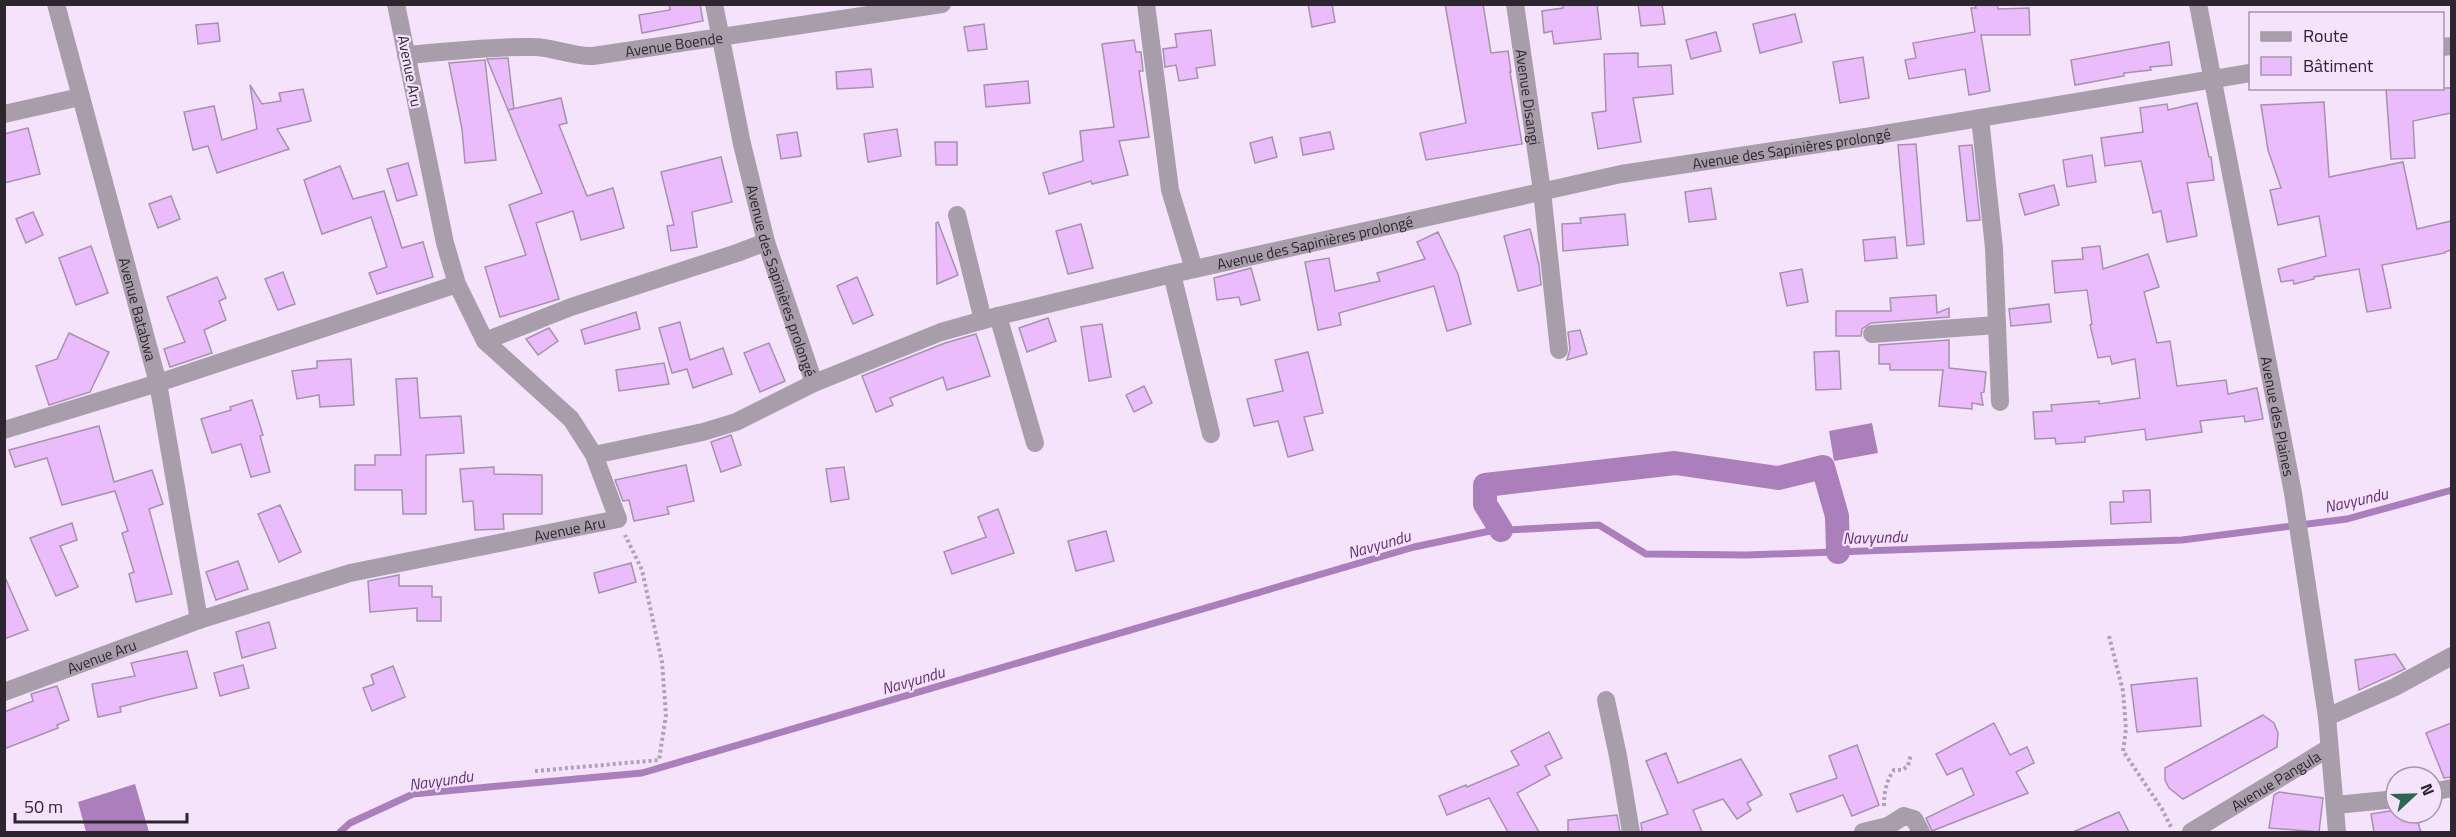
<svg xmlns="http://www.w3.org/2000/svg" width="2456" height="837" font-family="'Titillium Web',sans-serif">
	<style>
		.water { fill: #ab7fbb }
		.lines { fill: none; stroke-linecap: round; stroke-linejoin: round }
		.stream { stroke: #ab7fbb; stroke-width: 7 }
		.canal { stroke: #ab7fbb; stroke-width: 24 }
		.building { fill: #ebbcfc; stroke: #a691ae; stroke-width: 1.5 }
		.path { stroke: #b0a2b6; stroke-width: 4; stroke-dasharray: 3 3; stroke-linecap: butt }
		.minor { stroke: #a89eab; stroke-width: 18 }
		.labels { text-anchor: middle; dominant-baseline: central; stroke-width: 4.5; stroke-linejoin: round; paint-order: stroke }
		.street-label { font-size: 15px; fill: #2d2530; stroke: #f5e3fc }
		.water-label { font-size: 16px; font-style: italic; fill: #642d77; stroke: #f5e3fc }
	</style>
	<rect width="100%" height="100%" fill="#f5e3fc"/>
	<g class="water">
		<polygon points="1872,423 1878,453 1834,461 1829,431"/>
		<polygon points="135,784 149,832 86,832 78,802"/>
	</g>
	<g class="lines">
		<polyline class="stream" points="340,832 350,823 413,794 642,773 1414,547 1490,531 1599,525 1646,554 1747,555 2182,540 2347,519 2452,490"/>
		<polyline class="canal" points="1501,530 1485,504 1485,485 1675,463 1778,478 1823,467 1837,516 1838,552"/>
	</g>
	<g class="building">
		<polygon points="669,4 700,4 703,21 642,33 639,15 670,10"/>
		<polygon points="1308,4 1332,4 1335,22 1312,27"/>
		<polygon points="1445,4 1483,4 1491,53 1508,51 1511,72 1510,72 1522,144 1426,160 1420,133 1466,123"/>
		<polygon points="1563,4 1597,4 1601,39 1554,44 1552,31 1544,33 1542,11 1563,8"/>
		<polygon points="1638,4 1662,4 1665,24 1641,26"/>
		<polygon points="1975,4 1997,4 1998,9 2029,8 2030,35 1981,35 1990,91 1969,95 1965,69 1909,79 1905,60 1916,58 1913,43 1975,32 1971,8 1976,8"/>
		<polygon points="1795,14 1802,42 1760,53 1753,24"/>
		<polygon points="218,23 220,41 198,44 196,25"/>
		<polygon points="984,24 987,49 968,51 964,27"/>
		<polygon points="1211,30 1215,65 1196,68 1198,78 1179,81 1176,65 1165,67 1163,49 1177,47 1175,34"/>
		<polygon points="1716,32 1721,51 1691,59 1686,40"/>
		<polygon points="1134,40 1136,52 1141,52 1143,71 1139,71 1149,137 1119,141 1128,175 1092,184 1091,181 1049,194 1043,173 1083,161 1080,131 1114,127 1102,44"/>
		<polygon points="2169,42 2172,65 2150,67 2151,70 2124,73 2124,76 2075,85 2071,60"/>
		<polygon points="1638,53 1638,67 1671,65 1673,94 1633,98 1641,142 1598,149 1592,113 1606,111 1604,54"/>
		<polygon points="1863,57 1869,98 1840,103 1833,62"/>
		<polygon points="508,58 514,109 508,110 487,59"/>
		<polygon points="485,60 496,160 465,163 462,129 449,63"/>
		<polygon points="871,69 873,87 837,89 836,72"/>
		<polygon points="1028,81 1030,103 986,107 984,85"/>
		<polygon points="250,85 262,104 281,101 279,93 303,89 311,121 277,129 289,149 217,173 208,146 193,150 184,112 214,106 222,140 257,129"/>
		<polygon points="2386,88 2451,88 2451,113 2413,121 2415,158 2391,159"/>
		<polygon points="561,98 567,123 559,125 587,196 613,188 624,228 581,240 573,211 536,223 559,299 500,317 485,267 526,255 509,205 542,193 508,110"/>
		<polygon points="2324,102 2329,177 2403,162 2417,229 2451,221 2451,250 2445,252 2445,253 2382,265 2391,308 2367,312 2359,269 2314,277 2314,279 2294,284 2293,280 2281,282 2278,269 2326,256 2319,216 2278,225 2270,190 2281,188 2268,150 2261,105"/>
		<polygon points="2197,103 2209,157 2211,157 2214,180 2187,183 2197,236 2167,242 2161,211 2153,213 2141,161 2105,166 2101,138 2143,132 2140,108 2167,104 2168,110"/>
		<polygon points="28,128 40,174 4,183 4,134"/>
		<polygon points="897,129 901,156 868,162 864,134"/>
		<polygon points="797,132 801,156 781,159 777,135"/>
		<polygon points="1330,132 1334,149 1303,155 1300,138"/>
		<polygon points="1272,137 1277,157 1255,163 1250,143"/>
		<polygon points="935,142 957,142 957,165 936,165"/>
		<polygon points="1916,144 1924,244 1907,246 1898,145"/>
		<polygon points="1972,145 1980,220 1967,221 1959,146"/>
		<polygon points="2092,155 2096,182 2067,187 2063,160"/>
		<polygon points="721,157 732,202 692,212 697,247 671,251 667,226 674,225 661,172"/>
		<polygon points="408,163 417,195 397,201 387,169"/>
		<polygon points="340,166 353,199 384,191 402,248 423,242 433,277 377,294 369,273 387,267 371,217 322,234 304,180"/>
		<polygon points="2054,185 2059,205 2025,215 2019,194"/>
		<polygon points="1711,188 1716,219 1689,222 1685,192"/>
		<polygon points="171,196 180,219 158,228 149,204"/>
		<polygon points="33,212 43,235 26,243 16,219"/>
		<polygon points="1625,214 1628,245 1563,251 1562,224 1581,223 1580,218"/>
		<polygon points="938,222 958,275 937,284 936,223"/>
		<polygon points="1081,224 1093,268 1068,274 1056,231"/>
		<polygon points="1530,229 1539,265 1541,285 1518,291 1504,236"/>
		<polygon points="1438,232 1458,274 1471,324 1447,331 1434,286 1339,313 1341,325 1318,330 1305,262 1329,258 1335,291 1380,281 1377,273 1425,259 1417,242"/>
		<polygon points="1895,237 1897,258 1865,261 1863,240"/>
		<polygon points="91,246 108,293 76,305 59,258"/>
		<polygon points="2100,246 2103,269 2148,254 2159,287 2144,292 2157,343 2170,341 2177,386 2226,380 2228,394 2257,388 2263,419 2245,422 2244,416 2200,421 2202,432 2146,440 2145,429 2085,437 2085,442 2056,444 2055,438 2035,439 2033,412 2052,411 2051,405 2099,401 2099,404 2140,398 2135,359 2112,364 2110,356 2098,358 2090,325 2092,324 2087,290 2055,293 2052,261 2083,259 2082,248"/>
		<polygon points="1251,268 1260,300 1241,305 1239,297 1217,300 1214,278"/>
		<polygon points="1802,269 1808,302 1787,306 1780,273"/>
		<polygon points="283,272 295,304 278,310 265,279"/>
		<polygon points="217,277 226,298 219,301 226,320 204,330 212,353 170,367 164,349 185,342 167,297"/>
		<polygon points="857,277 873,315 853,324 837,286"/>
		<polygon points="1936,295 1937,313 1949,308 1949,317 1871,323 1862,329 1861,336 1836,336 1836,311 1891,311 1890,298"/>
		<polygon points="2049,304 2051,322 2011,326 2009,309"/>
		<polygon points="636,312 640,329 585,344 581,330"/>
		<polygon points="1048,318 1056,341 1027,352 1019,328"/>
		<polygon points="680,322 690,360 723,348 732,374 693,388 687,369 672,373 659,328"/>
		<polygon points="1102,324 1111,377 1089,381 1081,327"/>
		<polygon points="549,328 558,341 538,355 526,339"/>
		<polygon points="1580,330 1587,354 1567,360 1570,349 1568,332"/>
		<polygon points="69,333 109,352 90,392 49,405 36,366 57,359"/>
		<polygon points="976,334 990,376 947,390 943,377 890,398 893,405 876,412 862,376 945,343"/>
		<polygon points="1949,340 1949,368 1986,372 1984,392 1981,393 1983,405 1972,403 1972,409 1939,406 1943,370 1890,370 1890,364 1879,364 1879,345"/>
		<polygon points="769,343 785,381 760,392 744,353"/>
		<polygon points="1839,351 1841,389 1816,390 1814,352"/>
		<polygon points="1308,352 1323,413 1304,417 1313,450 1288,457 1278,421 1254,426 1247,399 1283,391 1275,360"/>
		<polygon points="351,359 354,405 320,407 319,395 297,399 292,371 317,368 317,361"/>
		<polygon points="664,363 669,384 619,391 616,370"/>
		<polygon points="417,378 420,418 461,416 464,453 426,455 426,514 403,514 402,490 355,490 355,465 375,465 375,455 401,455 396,379"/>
		<polygon points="1144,386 1152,403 1134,412 1126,395"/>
		<polygon points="252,400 263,435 260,436 270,472 251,477 241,444 212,453 201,419 231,410 230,407"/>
		<polygon points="99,426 114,482 152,470 163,504 149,509 172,594 136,602 129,574 134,572 122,533 128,531 115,491 62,505 47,458 15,467 9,450"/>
		<polygon points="731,435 741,465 721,472 711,442"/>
		<polygon points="686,465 694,501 667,507 669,514 634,521 629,500 623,501 615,480"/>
		<polygon points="494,467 494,474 542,475 542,514 503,514 504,529 475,530 473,501 463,502 460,469"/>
		<polygon points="844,467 849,499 831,502 826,469"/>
		<polygon points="2150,490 2151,522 2111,524 2110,502 2124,502 2123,491"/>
		<polygon points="280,505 301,552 279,562 258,514"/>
		<polygon points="998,509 1014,553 952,574 944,552 986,537 978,517"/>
		<polygon points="72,523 77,540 60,546 78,587 56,596 30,538"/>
		<polygon points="1106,531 1114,561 1076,571 1068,541"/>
		<polygon points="238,561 248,589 216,600 206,572"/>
		<polygon points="631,563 636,582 599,593 594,573"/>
		<polygon points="4,575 28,630 4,639"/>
		<polygon points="399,575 399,586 432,586 432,597 441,597 441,621 417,621 417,608 370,612 368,581"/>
		<polygon points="269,622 276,648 242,658 236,632"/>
		<polygon points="187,651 197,688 154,698 120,707 121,712 98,717 92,684 135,676 131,663"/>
		<polygon points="2395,654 2405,669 2359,690 2355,660"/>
		<polygon points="243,665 249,688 220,696 214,673"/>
		<polygon points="393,666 405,697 372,711 363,688 374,684 371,675"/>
		<polygon points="2197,678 2201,726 2137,732 2131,685"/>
		<polygon points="57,686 69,720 57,725 58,728 4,749 4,712 33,701 31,694"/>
		<polygon points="2263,715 2274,723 2278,733 2277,747 2183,799 2169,788 2165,780 2165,768"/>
		<polygon points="1994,723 2010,755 2027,747 2034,763 2016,772 2028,793 1932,831 1926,818 1974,795 1962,768 1947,775 1936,754"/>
		<polygon points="2451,723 2451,777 2444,778 2426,733"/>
		<polygon points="1549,732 1562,758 1545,766 1550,775 1517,793 1539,832 1508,832 1489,798 1447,815 1439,796 1466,785 1467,787 1519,765 1511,751"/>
		<polygon points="1857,745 1879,805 1852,816 1843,795 1797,812 1790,794 1837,778 1829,756"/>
		<polygon points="1666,753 1678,783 1741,759 1762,795 1747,803 1751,810 1737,819 1723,799 1693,810 1702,832 1642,832 1641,823 1668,814 1646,761"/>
		<polygon points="2279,792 2323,798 2319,832 2269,828 2274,795"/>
		<polygon points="2396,810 2396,813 2415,813 2421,832 2374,832 2371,814"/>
		<polygon points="2119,812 2129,832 2073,832"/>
		<polygon points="1617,815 1620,832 1568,832 1568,820"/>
	</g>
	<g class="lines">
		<g class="path">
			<polyline points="2109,636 2123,691 2126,729 2123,751 2162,809 2172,829"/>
			<polyline points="535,771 659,760 666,715 662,662 642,570 625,535"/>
			<path d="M1884,806C1884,793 1886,781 1894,770H1902L1908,766L1911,754"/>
		</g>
		<g class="minor">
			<path id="s1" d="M56,4L158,383L199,620"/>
			<path id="s2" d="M714,4L742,144L766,242L814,383L941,332L998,316L1172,274L1621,174L1872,136L2250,73"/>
			<polyline points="1146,4 1170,190 1194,269"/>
			<path id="s3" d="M1515,4L1542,191L1559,350"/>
			<path id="s4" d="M2198,4L2293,493L2327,717L2337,832"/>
			<polyline points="2442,47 2452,46"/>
			<path id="s5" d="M406,55C448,52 491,46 533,47C554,47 572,57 593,56L942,4"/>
			<polyline points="4,114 80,97"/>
			<polyline points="1980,118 1994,248 2000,402"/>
			<polyline points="957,215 983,320"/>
			<polyline points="1172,274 1211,434"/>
			<polyline points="998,316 1035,443"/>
			<polyline points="1872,334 1997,325"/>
			<polyline points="485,341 571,307 737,253 766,242"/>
			<polyline points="4,430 158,383 457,284"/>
			<polyline points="594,455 703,432 736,422 814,383"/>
			<path id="s6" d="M4,692L199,620L350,573L618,519L594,455L571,419L485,341L457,284L445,243L396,4"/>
			<polyline points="1606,700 1618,756 1631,832"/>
			<polyline points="2327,717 2395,687 2452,656"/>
			<polyline points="2432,792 2452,788"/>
			<polyline points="2336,805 2396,799"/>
			<polyline points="1863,832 1888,826 1904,816 1914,819 1921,832"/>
			<path id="s7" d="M2191,832L2329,748"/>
		</g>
	</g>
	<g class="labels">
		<g class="street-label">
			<text stroke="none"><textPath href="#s5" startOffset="270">Avenue Boende</textPath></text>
			<text transform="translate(410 71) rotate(79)">Avenue Aru</text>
			<text stroke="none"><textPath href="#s3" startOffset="94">Avenue Disangi</textPath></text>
			<text stroke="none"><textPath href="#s2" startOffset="1400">Avenue des Sapinières prolongé</textPath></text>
			<text stroke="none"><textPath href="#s2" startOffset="914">Avenue des Sapinières prolongé</textPath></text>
			<text stroke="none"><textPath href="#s2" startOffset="285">Avenue des Sapinières prolongé</textPath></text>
			<text stroke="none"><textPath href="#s1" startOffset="316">Avenue Batabwa</textPath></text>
			<text stroke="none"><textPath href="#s4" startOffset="420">Avenue des Plaines</textPath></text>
			<text stroke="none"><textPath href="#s6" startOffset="590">Avenue Aru</textPath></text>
			<text stroke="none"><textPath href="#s6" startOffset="104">Avenue Aru</textPath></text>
			<text stroke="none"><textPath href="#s7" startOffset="99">Avenue Pangula</textPath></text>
		</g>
		<g class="water-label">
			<text transform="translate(2356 500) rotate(-13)">Navyundu</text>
			<text transform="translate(1875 537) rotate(-2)">Navyundu</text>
			<text transform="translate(1379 544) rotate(-16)">Navyundu</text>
			<text transform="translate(913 680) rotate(-16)">Navyundu</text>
			<text transform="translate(441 780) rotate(-8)">Navyundu</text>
		</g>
	</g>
	<rect width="2456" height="837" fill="none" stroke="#2d2530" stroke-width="12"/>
	<rect x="2249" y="12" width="195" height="78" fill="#f5e3fc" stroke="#a597aa" stroke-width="1.5"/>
	<rect x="2261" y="32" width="30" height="9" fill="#a89eab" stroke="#a597aa" stroke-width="1.5"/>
	<text x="2303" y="42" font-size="18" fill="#2d2530">Route</text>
	<rect x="2261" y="57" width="30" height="18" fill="#ebbcfc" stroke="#a597aa" stroke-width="1.5"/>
	<text x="2303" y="72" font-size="18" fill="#2d2530">Bâtiment</text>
	<g transform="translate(2414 795) rotate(68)"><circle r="28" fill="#f5e3fc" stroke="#a597aa" stroke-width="1.5"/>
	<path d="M0-4.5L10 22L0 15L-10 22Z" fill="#2b6751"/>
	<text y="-9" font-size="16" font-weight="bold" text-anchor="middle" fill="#2d2530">N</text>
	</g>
	<path d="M15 813v9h172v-9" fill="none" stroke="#2d2530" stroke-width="3"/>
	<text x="24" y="813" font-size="18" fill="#2d2530" stroke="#f5e3fc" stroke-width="4.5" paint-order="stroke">50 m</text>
</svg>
